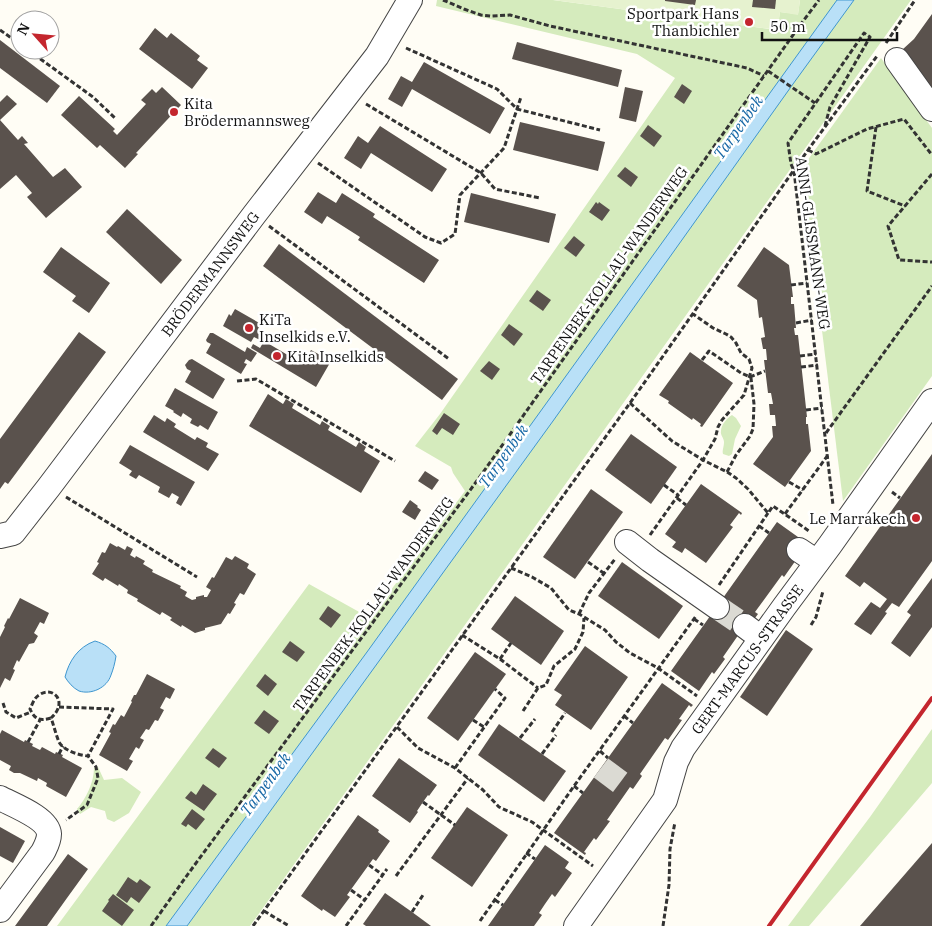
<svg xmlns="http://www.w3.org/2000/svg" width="932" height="926" font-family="'IBM Plex Serif',serif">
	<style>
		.green { fill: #d5ebbd }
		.pitch { fill: #e6f2cf }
		.water { fill: #b9e0f7; stroke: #3f96cf }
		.building { fill: #5a524d }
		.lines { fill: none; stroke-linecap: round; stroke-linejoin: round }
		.minor-tunnel { stroke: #dbdad3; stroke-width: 24; stroke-dasharray: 24 12; stroke-linecap: butt }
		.minor-casing { stroke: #444; stroke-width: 26 }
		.path { stroke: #333; stroke-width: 3; stroke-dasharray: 5 2.5; stroke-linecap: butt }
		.minor { stroke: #fff; stroke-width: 24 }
		.rail { stroke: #c4262e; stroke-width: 4 }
		.poi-dot { fill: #c4262e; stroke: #fff; stroke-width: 2 }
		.labels { text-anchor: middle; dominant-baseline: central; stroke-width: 5; stroke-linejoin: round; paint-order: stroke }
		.poi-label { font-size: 15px; fill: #111; stroke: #fff; text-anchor: start }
		.street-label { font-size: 15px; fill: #111; stroke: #fff }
		.water-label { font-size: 16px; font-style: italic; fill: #1768a6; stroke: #fff }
	</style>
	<rect width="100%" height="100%" fill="#fffdf5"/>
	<g class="green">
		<polygon points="437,0 553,0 777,30 780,12 798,14 800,0 911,0 250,926 57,926 309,584 370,618 465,491 453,473 451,467 415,446 440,414 675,78 637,54 436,6"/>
		<polygon points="881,58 932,128 932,376 843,501 802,168"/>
		<path d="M732,415L736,418L741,426L735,439L732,454L729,456L723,454C722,450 724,447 724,442C724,438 720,435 721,431C721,425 727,418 732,415Z"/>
		<polygon points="932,729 932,783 809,926 788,926 870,817"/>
		<path d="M98,767L104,780L122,778L141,792L129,813L114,822L107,819L105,811L91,807L80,814L77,809C86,799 94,782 94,768Z"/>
	</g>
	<polygon class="pitch" points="553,0 800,0 798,15 780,12 778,30"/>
	<g class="water">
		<polygon points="837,0 854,0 793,84 553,421 187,926 166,926 367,652"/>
		<path d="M95,641C105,644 110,648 116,656C115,663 113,670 111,675C107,688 91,695 79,691C73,688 68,682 65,677C69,661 78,647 95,641Z"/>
	</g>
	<g class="building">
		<polygon points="665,0 696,0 695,5 665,1"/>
		<polygon points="753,0 776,0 775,9 752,7"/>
		<polygon points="932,14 932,89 902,50 914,39"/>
		<polygon points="155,28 167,38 171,33 200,56 197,60 208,68 192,89 139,49"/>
		<polygon points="0,40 60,86 47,103 0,68"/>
		<polygon points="517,42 622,70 618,87 512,59"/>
		<polygon points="424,62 505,108 490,134 412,89 402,107 388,99 401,76 412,82"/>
		<polygon points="682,84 692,91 684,104 674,97"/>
		<polygon points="162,87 181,105 136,153 138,154 125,168 100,145 97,148 61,115 79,96 115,129 113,131 117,135 146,104 141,100 152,89 156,93"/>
		<polygon points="625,87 643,91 636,122 619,118"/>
		<polygon points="7,95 17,104 0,120 0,102"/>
		<polygon points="0,120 18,140 22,136 28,143 24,144 53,177 65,168 82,187 46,218 27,197 32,193 16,175 0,189"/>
		<polygon points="520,122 605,142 598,171 513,150"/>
		<polygon points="648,125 662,136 654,147 640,136"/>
		<polygon points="380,126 447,169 432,192 371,153 361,169 344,158 358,136 368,143"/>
		<polygon points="625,167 638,177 631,187 617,176"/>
		<polygon points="318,192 336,203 342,193 375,214 373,217 439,260 424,283 358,240 360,237 327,216 322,224 304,212"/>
		<polygon points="471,193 556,214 549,243 464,222"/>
		<polygon points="596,202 598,204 599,202 610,210 602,221 589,212"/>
		<polygon points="127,209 182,260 161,284 106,232"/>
		<polygon points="574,236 585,245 576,257 564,248"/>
		<polygon points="279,244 458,379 442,400 263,266"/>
		<polygon points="61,247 110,283 89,313 72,301 76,296 43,272"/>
		<polygon points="764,247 789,265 793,297 791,297 791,304 794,304 796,328 794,328 795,335 798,335 807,417 806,417 806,424 808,424 811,451 785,487 753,464 773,437 772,426 776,426 775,415 770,415 769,404 773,404 771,393 768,393 764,360 767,360 766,349 763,349 761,338 765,337 762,317 759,318 757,300 737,286"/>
		<polygon points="537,290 551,300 543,311 529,301"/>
		<polygon points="235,309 261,324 258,329 264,333 260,340 254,337 251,342 223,326 229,314 231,316"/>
		<polygon points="509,324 523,334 514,346 501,335"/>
		<polygon points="79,332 106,352 8,484 5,482 0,489 0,439"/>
		<polygon points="210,333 213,333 245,352 247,347 257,353 251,362 246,359 244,363 247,364 241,374 206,353 211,344 207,342 206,340"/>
		<polygon points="264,341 303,364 311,350 331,361 316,387 251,348 253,344 260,348"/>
		<polygon points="690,352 733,383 702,427 700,426 701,424 693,418 692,420 668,403 669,401 659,395"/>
		<polygon points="192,359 225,379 213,399 185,382 191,371 187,369 185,365 189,360"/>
		<polygon points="489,361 500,369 492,380 480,371"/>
		<polygon points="175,388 218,412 208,430 200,425 198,427 190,423 192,419 183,413 181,417 173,412 174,411 165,406"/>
		<polygon points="268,394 283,404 286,399 294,404 292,408 320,425 322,421 330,426 328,430 356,447 359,442 366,447 364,451 380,461 361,493 249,426"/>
		<polygon points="444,413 460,424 453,435 442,428 437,435 432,431"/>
		<polygon points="154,415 165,422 167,418 176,424 174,427 195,440 197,437 208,443 206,447 219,454 208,471 143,432"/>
		<polygon points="631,434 677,467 651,504 605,470"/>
		<polygon points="130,445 195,482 181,506 176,503 179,497 172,493 169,498 158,492 160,487 139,475 136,479 129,475 132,471 119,463"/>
		<polygon points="932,454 932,561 899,607 892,603 885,612 887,613 871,635 854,624 871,602 880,608 887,599 864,582 860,587 845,576"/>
		<polygon points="425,471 439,480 432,490 418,481"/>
		<polygon points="701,484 742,513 741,515 739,513 730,525 733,527 706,563 685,548 682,553 672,547 676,542 665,534"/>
		<polygon points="591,489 623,512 575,579 543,557"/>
		<polygon points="410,500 418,506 417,507 421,510 415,520 402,512"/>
		<polygon points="777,522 805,542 796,560 784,577 782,575 755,612 758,614 749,626 746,624 723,657 725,659 714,674 712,672 699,691 671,671"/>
		<polygon points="110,543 117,547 118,546 125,550 127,546 133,549 130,555 135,558 136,556 145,561 143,564 153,570 152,572 181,586 180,588 187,592 185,596 192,600 196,599 196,597 204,595 204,597 207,597 211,590 206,587 212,577 214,578 226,557 232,560 235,556 249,564 247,568 256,574 244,595 240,593 234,603 236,604 230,614 228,613 221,624 205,628 205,630 195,633 182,625 181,627 170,620 172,618 162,612 160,615 137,601 138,599 127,593 128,590 119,584 118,586 105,578 103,581 92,574 99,563 97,562 102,552 105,553"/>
		<polygon points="622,562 683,606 659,639 598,596"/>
		<polygon points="932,578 932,627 910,657 891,643 911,615 907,612"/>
		<polygon points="515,596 564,631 541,665 491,629"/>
		<polygon points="20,598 49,613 44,624 40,622 34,633 38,636 34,643 29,644 19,662 17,660 13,669 15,670 10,681 5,678 0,688 0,637 5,627 4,626 8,618 9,619"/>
		<polygon points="328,606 341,615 331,628 319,619"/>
		<polygon points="786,630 813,649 767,716 740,697"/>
		<polygon points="290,641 305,652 297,662 282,652"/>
		<polygon points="585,646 628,677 591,730 555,705 562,695 554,690"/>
		<polygon points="475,652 506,674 458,741 427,718"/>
		<polygon points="147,674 175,689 170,699 166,697 160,708 164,710 158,721 155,720 149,730 146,729 140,738 144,740 139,749 136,747 129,759 133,761 127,771 99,755 111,733 109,732 113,724 115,725 121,715 124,717 132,702 131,701 134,695 136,695"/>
		<polygon points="265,674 277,684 268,696 256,686"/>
		<polygon points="662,683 693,705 691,707 689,705 679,719 682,720 668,740 665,738 640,774 642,776 633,789 630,787 607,820 610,821 596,840 594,838 584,852 586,853 585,855 554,833"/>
		<polygon points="264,710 279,721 269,734 254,723"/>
		<polygon points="499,724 566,771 544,802 478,755"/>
		<polygon points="2,730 24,742 25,740 33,744 32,746 40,750 42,747 55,754 56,752 63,755 62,757 82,768 66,797 46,786 47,783 38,778 37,781 20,773 14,773 9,770 11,766 0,760 0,734"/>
		<polygon points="213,748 227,758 219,768 205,758"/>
		<polygon points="399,758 437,785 429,796 428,795 423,802 417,811 418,812 410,823 372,796"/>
		<polygon points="203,784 217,794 204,811 185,798 191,791 196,795"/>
		<polygon points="467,807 508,835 472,887 431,858"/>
		<polygon points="192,809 205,819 196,830 188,824 186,827 181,824"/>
		<polygon points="358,815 379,830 378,832 390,841 376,861 373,859 347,895 350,897 335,917 323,909 322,911 301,896"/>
		<polygon points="0,827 25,841 13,863 0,856"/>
		<polygon points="932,843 932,926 860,926"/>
		<polygon points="545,845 569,862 565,868 572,873 555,897 552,894 545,904 539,913 542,915 534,926 488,926"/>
		<polygon points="68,854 88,869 67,898 47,926 15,926"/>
		<polygon points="128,877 137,883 140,879 151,887 139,903 131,897 127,903 116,895"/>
		<polygon points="385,893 412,912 431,926 366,926 363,924"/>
		<polygon points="113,894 134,910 122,926 102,911 109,901 108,900"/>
	</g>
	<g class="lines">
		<g class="minor-tunnel">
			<polyline points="717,607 745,626"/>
			<polyline points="601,768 629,789"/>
		</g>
		<g class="minor-casing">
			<g id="minor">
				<polyline points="897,60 932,109"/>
				<path id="s1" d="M0,536L13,533L49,487L254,215L377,56L410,0"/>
				<polyline points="627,542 650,560 717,607"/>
				<polyline points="799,550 817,562"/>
				<polyline points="745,626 761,638"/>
				<path d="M0,798C13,805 48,818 49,834C49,841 46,846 43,852L0,910"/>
				<path id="s2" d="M576,926L665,800L676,762L683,748L784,607L830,545L932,401"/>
			</g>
		</g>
		<g class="path">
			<polyline points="443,0 464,9 481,15 491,16 510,15 550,26 747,68 764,76"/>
			<polyline points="0,30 20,44"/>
			<polyline points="886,43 915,0"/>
			<polyline points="406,48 497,89 517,109 600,130"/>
			<polyline points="28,50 93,97 116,119"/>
			<polyline points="768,71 815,103"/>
			<polyline points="366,104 481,173 495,189 540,198"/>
			<polyline points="825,126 830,107 870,37 864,33 788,143 791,164 794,171 833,505"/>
			<polyline points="876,127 867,191 905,206"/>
			<polyline points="808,150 816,154 867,129 904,119 932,155"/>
			<polyline points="318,163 425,237 441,243 455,234 460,195 504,148 521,97"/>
			<polyline points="932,174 888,226 899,260 932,262"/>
			<polyline points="269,226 449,359"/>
			<polyline points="791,285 807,283"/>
			<polyline points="796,323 812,320"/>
			<polyline points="800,356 816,354"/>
			<polyline points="702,360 709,351 741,373 750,377 765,371"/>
			<polyline points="801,367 818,365"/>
			<polyline points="237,381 256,379 395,461"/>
			<polyline points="630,403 672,441 703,460 727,472 736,478 748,489 768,513 773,506 809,531"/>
			<polyline points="806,410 822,408"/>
			<polyline points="826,433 932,286"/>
			<polyline points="727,472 736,455 750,436 753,429 754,404 751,378"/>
			<polyline points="789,482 803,490"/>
			<polyline points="664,485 678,495"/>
			<polyline points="892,492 900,498"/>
			<polyline points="66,497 197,577"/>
			<polyline points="677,498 686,505"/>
			<polyline points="785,514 828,455"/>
			<polyline points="759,526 769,533"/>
			<polyline points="650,535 703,460 715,439 718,427 722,420 744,395 752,368 749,359 741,353 736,343 731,337 726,334 713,328 693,314"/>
			<polyline points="588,562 605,574"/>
			<polyline points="511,568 532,577 551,588 569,610 579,614 605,630 616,642 630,653 658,668 697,696"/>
			<polyline points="719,585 768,513"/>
			<polyline points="579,614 589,593 615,559"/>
			<polyline points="694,619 703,625"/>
			<polyline points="811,625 816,617 823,591"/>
			<polyline points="462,635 500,659 538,688"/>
			<polyline points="500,659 511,643"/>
			<polyline points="3,703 6,712 16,718 31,712"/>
			<polyline points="59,707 113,709 88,756"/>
			<polyline points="523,711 538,688 546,685 554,666 575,649 583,632 584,618"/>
			<polyline points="624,716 633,723"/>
			<path d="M51,718C40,721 35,720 30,709C32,705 34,698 39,695C53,685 69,702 51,718C54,726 56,735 59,742C64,751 79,755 88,756L96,767L98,778L87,805L66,820"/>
			<polyline points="473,720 484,727"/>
			<polyline points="397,727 418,748 455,768 483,790 499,807 532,822 593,866"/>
			<polyline points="552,732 565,713"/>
			<polyline points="520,738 535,719"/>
			<polyline points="28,742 40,720"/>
			<polyline points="600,751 608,758"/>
			<polyline points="59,754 63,746"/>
			<polyline points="542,754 556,735"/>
			<polyline points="455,768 505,698 495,689"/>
			<polyline points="574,786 583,793"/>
			<polyline points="423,802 455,825"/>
			<polyline points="526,853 535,859"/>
			<polyline points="369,865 383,875"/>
			<polyline points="396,876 468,778"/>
			<polyline points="351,890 365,900"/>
			<polyline points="495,900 503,905"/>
			<polyline points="264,911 289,926"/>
			<polyline points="412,912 423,895"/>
			<polyline points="480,921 574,786 696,616"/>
			<polyline points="151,926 188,874 479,478 798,28 819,0"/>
			<polyline points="253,926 630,403 808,150 877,56"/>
			<polyline points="346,926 387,869"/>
			<polyline points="663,926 669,885 670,849 675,822"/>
		</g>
		<use href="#minor" class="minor"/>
		<polyline class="rail" points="769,926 932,698"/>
	</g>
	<g class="poi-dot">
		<circle cx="749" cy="22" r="5"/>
		<circle cx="174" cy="112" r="5"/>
		<circle cx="249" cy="328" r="5"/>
		<circle cx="277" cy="356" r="5"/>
		<circle cx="916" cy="518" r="5"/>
	</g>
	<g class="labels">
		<g class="poi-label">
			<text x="739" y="13" text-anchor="end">Sportpark Hans<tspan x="739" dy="17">Thanbichler</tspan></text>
			<text x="184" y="103">Kita<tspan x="184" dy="17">Brödermannsweg</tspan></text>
			<text x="259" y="319">KiTa<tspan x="259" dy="17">Inselkids e.V.</tspan></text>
			<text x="287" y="356">Kita Inselkids</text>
			<text x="906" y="518" text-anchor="end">Le Marrakech</text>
		</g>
		<g class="street-label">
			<text transform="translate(813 243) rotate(82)">ANNI-GLISSMANN-WEG</text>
			<text stroke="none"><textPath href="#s1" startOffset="339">BRÖDERMANNSWEG</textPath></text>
			<text transform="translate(609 275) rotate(-55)">TARPENBEK-KOLLAU-WANDERWEG</text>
			<text transform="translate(373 604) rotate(-54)">TARPENBEK-KOLLAU-WANDERWEG</text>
			<text stroke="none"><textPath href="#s2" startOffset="319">GERT-MARCUS-STRASSE</textPath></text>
		</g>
		<g class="water-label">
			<text transform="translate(738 127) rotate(-55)">Tarpenbek</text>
			<text transform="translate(503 456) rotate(-55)">Tarpenbek</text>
			<text transform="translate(265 784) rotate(-54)">Tarpenbek</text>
		</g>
	</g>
	<g transform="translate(35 35) rotate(297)"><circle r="24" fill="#ffffff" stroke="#a0a0a0"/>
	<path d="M0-4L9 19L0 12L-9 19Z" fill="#c4262e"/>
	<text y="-8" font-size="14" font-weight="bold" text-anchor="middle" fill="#111111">N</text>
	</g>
	<path d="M762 32v8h135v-8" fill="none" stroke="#111111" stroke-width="2.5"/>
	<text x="770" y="32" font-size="15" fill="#111111" stroke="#ffffff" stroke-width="4" paint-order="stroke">50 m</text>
</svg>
